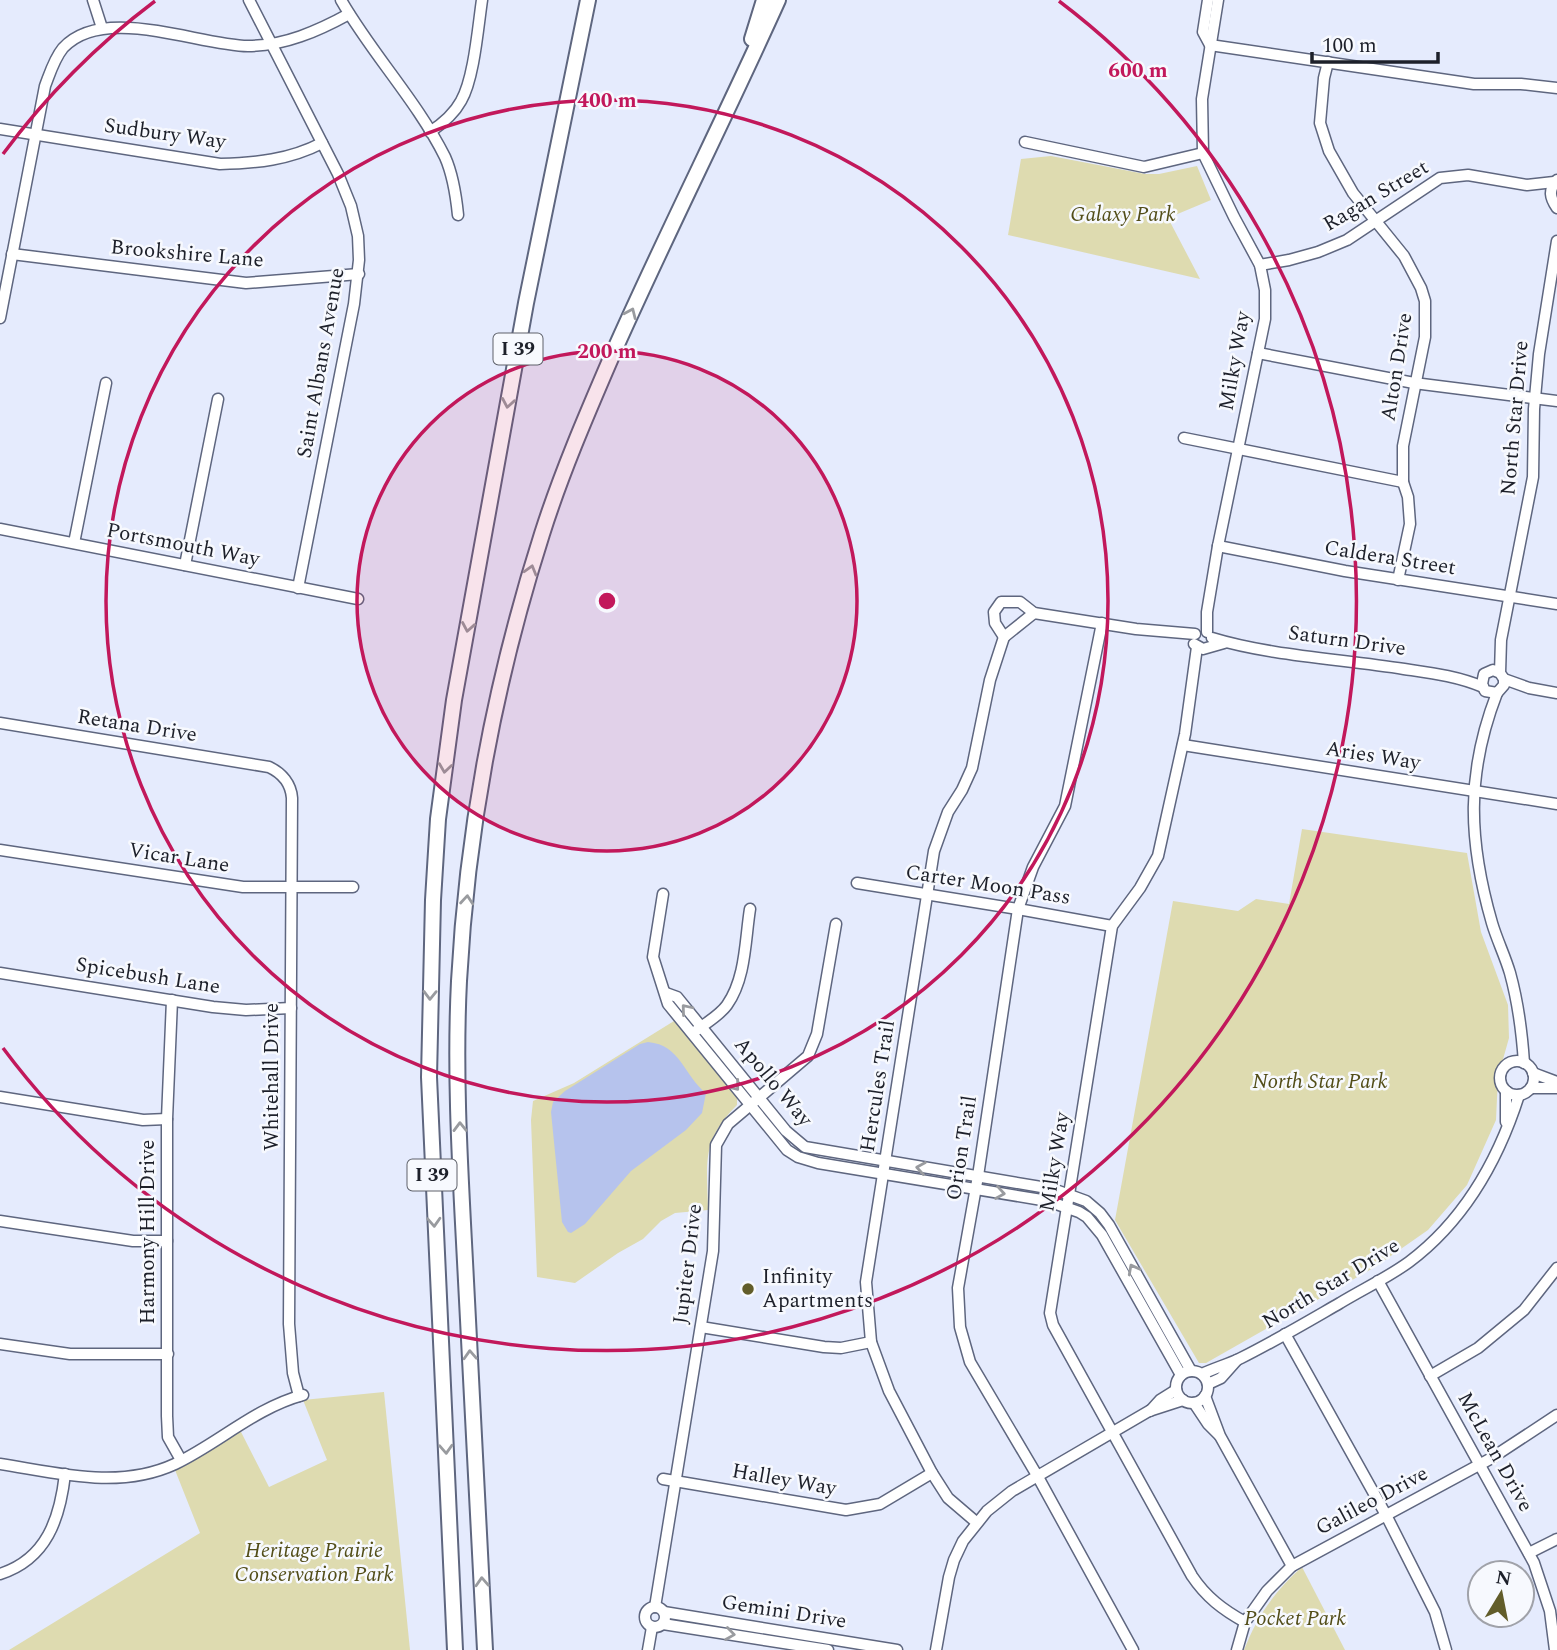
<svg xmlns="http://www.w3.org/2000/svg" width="1557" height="1650" font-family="Spectral,serif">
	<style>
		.green { fill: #dedbb0 }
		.water { fill: #b6c3ed }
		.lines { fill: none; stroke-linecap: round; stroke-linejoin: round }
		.minor-casing { stroke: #5e667f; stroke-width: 13 }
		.highway-casing { stroke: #5e667f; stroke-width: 18 }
		.minor { stroke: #fff; stroke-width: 10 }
		.highway { stroke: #fff; stroke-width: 14 }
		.oneway { stroke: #999b9f }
		.ring { fill: none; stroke: #c2185b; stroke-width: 3.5 }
		.poi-dot { fill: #625d2a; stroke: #f7f9fe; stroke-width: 2.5 }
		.labels { text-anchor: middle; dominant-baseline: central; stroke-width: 5; stroke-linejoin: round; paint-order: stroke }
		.shield { fill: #f7f9fe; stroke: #5e616a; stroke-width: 2 }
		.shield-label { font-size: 19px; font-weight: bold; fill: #1d202a }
		.street-label { font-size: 21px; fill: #1d202a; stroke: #f7f9fe }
		.park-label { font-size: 21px; font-style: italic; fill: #524d18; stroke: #f7f9fe }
		.poi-label { font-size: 21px; fill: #1d202a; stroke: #f7f9fe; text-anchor: start }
		.centre { fill: #c2185b; stroke: #f7f9fe; stroke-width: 3.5 }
		.ring-label { font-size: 21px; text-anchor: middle; font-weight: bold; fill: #c2185b; stroke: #f7f9fe; stroke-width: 5; stroke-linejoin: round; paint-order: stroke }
	</style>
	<rect width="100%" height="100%" fill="#e5ebfd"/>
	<g class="green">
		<polygon points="1051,156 1145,174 1159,174 1197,166 1211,200 1168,218 1200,279 1008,235 1021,159"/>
		<polygon points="1302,829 1467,853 1481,932 1508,1005 1509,1038 1498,1077 1496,1120 1467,1185 1428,1230 1375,1267 1206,1363 1199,1363 1115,1220 1173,901 1238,911 1256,899 1289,904"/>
		<path d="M674,1021L737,1097V1105C701,1141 707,1162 708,1210L675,1213L661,1221L643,1239L618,1253L575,1283L537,1277L531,1120L533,1101L574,1083Z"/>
		<polygon points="384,1392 410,1650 9,1650 200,1533 175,1470 240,1430 269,1487 327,1460 303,1400"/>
		<path d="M1302,1567L1345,1650H1244C1257,1616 1275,1591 1302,1567Z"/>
	</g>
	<path class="water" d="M648,1042C681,1045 684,1076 706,1093L702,1113L686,1130L631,1171L585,1224L571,1233L568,1232L562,1222L551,1112L553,1102L565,1091L640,1044Z"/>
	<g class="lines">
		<g class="minor-casing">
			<g id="minor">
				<polyline points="93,0 102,28"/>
				<polyline points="249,0 338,174 351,206 358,236 359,260 354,304 298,588"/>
				<path d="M341,0C372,54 417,101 445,157C453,175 456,195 458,215"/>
				<polyline points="1208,0 1203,32 1210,45 1474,84 1521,84 1557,88"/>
				<polyline points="1328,62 1324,78 1320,123 1329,151 1353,193 1404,256 1421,288 1425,301 1425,337 1403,446 1403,482 1408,497 1410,524 1398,580"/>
				<path d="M0,129L220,164C256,163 289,160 322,143"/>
				<path d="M430,132C442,124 454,114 461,101C474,79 478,27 482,0"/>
				<polyline points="1025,142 1144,167 1203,153"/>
				<path d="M1557,180C1548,190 1550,198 1557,208"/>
				<polyline points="12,254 246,283 359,274"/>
				<polyline points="1260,265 1289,260 1318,252 1347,240 1440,178 1468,175 1527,185 1554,182"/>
				<path d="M0,318L45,86C50,73 54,59 63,48C103,4 197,45 248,46C284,46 318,31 349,14"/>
				<polyline points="1258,353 1414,383 1557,401"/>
				<polyline points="1184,438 1403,482"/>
				<polyline points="0,529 358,599"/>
				<polyline points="74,543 106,383"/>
				<polyline points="1218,546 1345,571 1557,604"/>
				<polyline points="185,565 218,399"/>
				<polyline points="1102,623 1065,806 1033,867 1018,909 978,1176 958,1288 960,1327 970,1362 1038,1477 1133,1650"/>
				<polyline points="1207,632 1207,612 1218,546 1265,319 1265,290 1260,265 1234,217 1203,153 1202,99 1218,0"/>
				<polyline points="1004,637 995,623 994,612 1001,602 1020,602 1034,613 1136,629 1195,634"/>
				<polyline points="1004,637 1034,613"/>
				<path d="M1212,638C1271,656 1342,659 1404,669C1431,673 1457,676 1483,687"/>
				<polyline points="1194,644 1203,649 1224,643"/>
				<path d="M1197,647L1185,734L1158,856L1140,888L1112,926L1050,1313L1053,1325L1192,1576C1206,1597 1223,1610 1245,1622"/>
				<polyline points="1500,673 1493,670 1484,674 1482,684 1485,691 1497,693 1504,685 1504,679 1500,673 1501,640 1533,477 1534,409 1539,354 1557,241"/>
				<polyline points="1504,679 1529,688 1557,693"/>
				<path d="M1497,693C1466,773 1468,840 1492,923C1497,940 1505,956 1510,973C1518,1002 1522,1033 1524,1063"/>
				<path d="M0,723L269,767C282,773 291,784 292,798L289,1324L293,1373L299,1396"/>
				<polyline points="1183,745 1557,804"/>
				<polyline points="0,850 243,887 353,887"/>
				<polyline points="857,883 1018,909 1112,926"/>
				<polyline points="663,894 653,957 668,1004 787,1150 798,1157 818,1163 1048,1201 1079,1212 1087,1217 1102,1235 1181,1375"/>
				<polyline points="0,973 213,1007 246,1010 291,1008"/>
				<polyline points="666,993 677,997 786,1131 805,1147 1053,1189 1086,1201 1100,1213 1109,1225 1191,1371"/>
				<polyline points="172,1000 167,1119 167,1416 168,1437 181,1460"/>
				<path d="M697,1030C706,1023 720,1015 727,1005C746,978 745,940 750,909"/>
				<circle cx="1517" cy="1078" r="17"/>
				<polyline points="1533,1073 1557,1082"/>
				<polyline points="1531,1088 1557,1088"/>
				<polyline points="1506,1091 1506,1122"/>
				<polyline points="0,1097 143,1120 167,1119"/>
				<polyline points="0,1221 133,1241 167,1241"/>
				<polyline points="1378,1281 1534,1563 1550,1611 1555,1650"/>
				<polyline points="701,1327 824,1347 841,1348 871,1342"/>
				<polyline points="1285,1334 1386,1515 1435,1612 1446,1650"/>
				<polyline points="0,1344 70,1354 168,1354"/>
				<circle cx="1192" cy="1387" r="16"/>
				<path d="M1202,1374C1215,1368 1229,1364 1241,1358C1275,1341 1307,1322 1340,1303C1363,1289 1387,1278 1409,1262C1465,1220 1498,1161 1519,1095"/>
				<polyline points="1430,1376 1478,1348 1524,1310 1557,1268"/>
				<polyline points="1208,1384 1221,1378 1237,1360"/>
				<polyline points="1205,1396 1220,1436 1292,1566"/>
				<polyline points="1194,1403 1208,1424 1219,1435"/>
				<polyline points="1150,1411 1160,1400 1176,1390"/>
				<path d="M0,1464C58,1473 119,1490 175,1464C219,1443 255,1408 303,1395"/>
				<polyline points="663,1479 846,1510 880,1504 932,1473"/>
				<polyline points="976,1522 948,1498 932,1473 889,1391 871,1342 866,1282 934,851 948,812 962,790 972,768 990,680 1004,637"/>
				<polyline points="1529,1553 1557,1539"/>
				<path d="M0,1574C47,1559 60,1518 65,1474"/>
				<circle cx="655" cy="1617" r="10"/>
				<polyline points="655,1607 713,1251 716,1145 728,1124 808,1056 817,1034 836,924"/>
				<polyline points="664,1612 897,1650"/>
				<polyline points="663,1624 828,1650"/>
				<polyline points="648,1650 652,1627"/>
				<polyline points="936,1650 949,1577 954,1560 963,1541 987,1511 1012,1491 1149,1411 1183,1400"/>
				<polyline points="1237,1650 1245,1622 1267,1591 1292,1566 1490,1459 1557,1415"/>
			</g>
		</g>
		<g class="highway-casing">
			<g id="highway">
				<polyline points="752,39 764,0"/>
				<polyline points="455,1650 429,1077 433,900 438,819 454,700 526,303 588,0"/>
				<path d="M485,1650C479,1527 473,1404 466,1281C461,1181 454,1081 459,981C467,830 496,678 542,534C561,474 586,416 611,358C664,238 724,120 778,0"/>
			</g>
		</g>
		<use href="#minor" class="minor"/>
		<use href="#highway" class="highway"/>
	</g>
	<defs><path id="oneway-chevron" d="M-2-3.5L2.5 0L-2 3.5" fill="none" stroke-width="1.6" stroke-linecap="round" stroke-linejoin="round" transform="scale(1.75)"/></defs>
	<g class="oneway">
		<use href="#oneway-chevron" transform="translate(631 313) rotate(-66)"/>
		<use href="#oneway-chevron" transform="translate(508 403) rotate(100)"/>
		<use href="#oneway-chevron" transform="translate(531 570) rotate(-74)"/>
		<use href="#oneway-chevron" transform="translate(468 627) rotate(100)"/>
		<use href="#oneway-chevron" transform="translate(445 768) rotate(98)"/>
		<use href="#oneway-chevron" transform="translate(467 900) rotate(-85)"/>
		<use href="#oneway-chevron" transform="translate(430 995) rotate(91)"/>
		<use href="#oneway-chevron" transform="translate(686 1009) rotate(-130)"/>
		<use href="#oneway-chevron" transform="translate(735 1086) rotate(52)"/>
		<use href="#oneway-chevron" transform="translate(460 1127) rotate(-91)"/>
		<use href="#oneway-chevron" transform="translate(921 1168) rotate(-171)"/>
		<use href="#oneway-chevron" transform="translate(1000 1193) rotate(9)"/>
		<use href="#oneway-chevron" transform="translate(434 1222) rotate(87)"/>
		<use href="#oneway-chevron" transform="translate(1133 1269) rotate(-118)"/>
		<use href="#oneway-chevron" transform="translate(470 1355) rotate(-93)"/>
		<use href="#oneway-chevron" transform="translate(446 1449) rotate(87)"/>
		<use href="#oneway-chevron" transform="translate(482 1582) rotate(-93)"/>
		<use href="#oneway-chevron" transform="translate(730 1634) rotate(8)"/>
	</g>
	<circle cx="607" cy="601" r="250" fill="#c2185b" fill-opacity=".12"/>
	<g class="ring">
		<circle cx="607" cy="601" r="250"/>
		<circle cx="607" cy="601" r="501"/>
		<path d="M3 154A751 751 0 0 1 155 1M1059 1A751 751 0 1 1 3 1048"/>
	</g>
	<circle class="poi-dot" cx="748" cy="1289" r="7"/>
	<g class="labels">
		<g class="shield">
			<rect x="493.5" y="333.5" width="49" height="31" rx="5"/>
			<rect x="407.5" y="1159.5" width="49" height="31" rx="5"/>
		</g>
		<g class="shield-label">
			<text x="518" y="349">I 39</text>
			<text x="432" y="1175">I 39</text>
		</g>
		<g class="street-label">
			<text transform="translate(165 134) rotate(8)">Sudbury Way</text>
			<text transform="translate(1376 196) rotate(-31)">Ragan Street</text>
			<text transform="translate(187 254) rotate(5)">Brookshire Lane</text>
			<text transform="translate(1235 361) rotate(-80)">Milky Way</text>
			<text transform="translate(321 363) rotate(-80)">Saint Albans Avenue</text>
			<text transform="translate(1397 367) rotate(-81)">Alton Drive</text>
			<text transform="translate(1515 418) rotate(-85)">North Star Drive</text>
			<text transform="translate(183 545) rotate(11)">Portsmouth Way</text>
			<text transform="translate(1390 558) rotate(9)">Caldera Street</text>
			<text transform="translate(1347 641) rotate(8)">Saturn Drive</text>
			<text transform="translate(137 726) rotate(9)">Retana Drive</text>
			<text transform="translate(1373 756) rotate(9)">Aries Way</text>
			<text transform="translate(179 858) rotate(9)">Vicar Lane</text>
			<text transform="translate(988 885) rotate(9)">Carter Moon Pass</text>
			<text transform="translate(148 976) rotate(9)">Spicebush Lane</text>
			<text transform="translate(272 1077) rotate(-90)">Whitehall Drive</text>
			<text transform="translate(773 1082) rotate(50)">Apollo Way</text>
			<text transform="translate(878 1086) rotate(-81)">Hercules Trail</text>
			<text transform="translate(962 1148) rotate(-81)">Orion Trail</text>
			<text transform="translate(1055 1162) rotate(-81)">Milky Way</text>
			<text transform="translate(148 1232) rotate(-90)">Harmony Hill Drive</text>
			<text transform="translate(688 1264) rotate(-83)">Jupiter Drive</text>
			<text transform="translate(1331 1284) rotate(-31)">North Star Drive</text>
			<text transform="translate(1495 1452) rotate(61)">McLean Drive</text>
			<text transform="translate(784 1480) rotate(10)">Halley Way</text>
			<text transform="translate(1372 1501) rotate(-28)">Galileo Drive</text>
			<text transform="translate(784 1612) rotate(9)">Gemini Drive</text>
		</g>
		<g class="park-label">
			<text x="1123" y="215">Galaxy Park</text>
			<text x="1320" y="1082">North Star Park</text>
			<text x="314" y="1551">Heritage Prairie<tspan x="314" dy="24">Conservation Park</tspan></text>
			<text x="1295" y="1619">Pocket Park</text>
		</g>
		<g class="poi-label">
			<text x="762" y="1277">Infinity<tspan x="762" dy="24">Apartments</tspan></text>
		</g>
	</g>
	<circle cx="607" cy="601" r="10" class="centre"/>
	<g class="ring-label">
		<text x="1138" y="77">600 m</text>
		<text x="607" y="107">400 m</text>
		<text x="607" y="358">200 m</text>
	</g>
	<g transform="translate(1501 1594) rotate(10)"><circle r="33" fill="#f7f9fe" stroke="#a0a2a9" stroke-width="2"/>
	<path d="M0-5L12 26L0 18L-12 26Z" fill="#625d2a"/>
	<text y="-10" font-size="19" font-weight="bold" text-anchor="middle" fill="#1d202a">N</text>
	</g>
	<path d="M1312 52v10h126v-10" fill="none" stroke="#1d202a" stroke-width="3.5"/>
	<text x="1322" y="52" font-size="21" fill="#1d202a" stroke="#f7f9fe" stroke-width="5" paint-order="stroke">100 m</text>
</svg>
